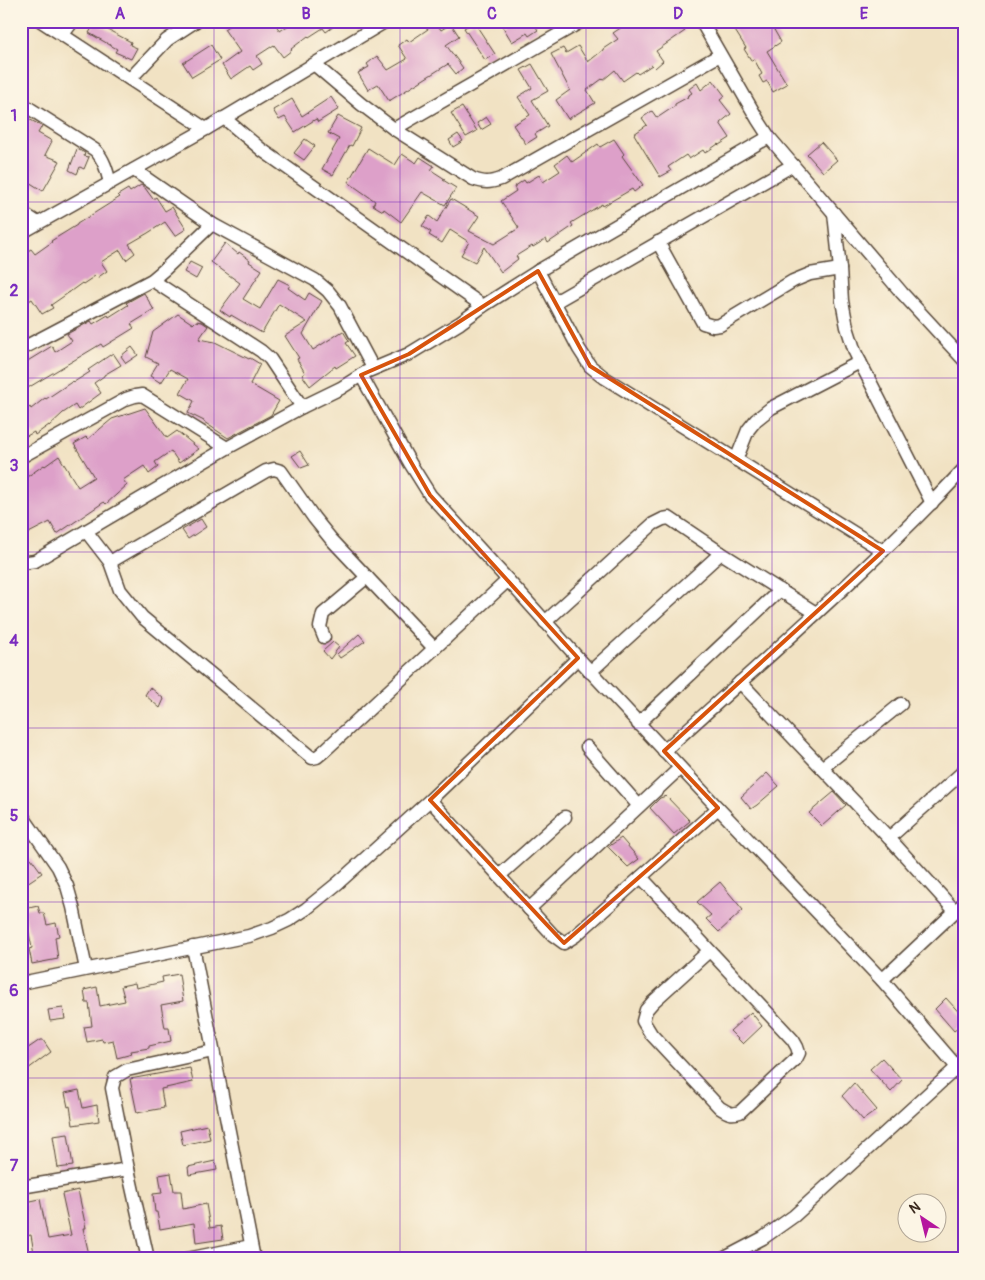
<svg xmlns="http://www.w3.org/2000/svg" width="985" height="1280" font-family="Pangolin,sans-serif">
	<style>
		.building { fill: #dda0c9 }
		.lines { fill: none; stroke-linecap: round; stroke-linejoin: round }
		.minor-casing { stroke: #564637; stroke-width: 15 }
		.minor { stroke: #fff; stroke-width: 12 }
		.marked { fill: none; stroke: #d7540e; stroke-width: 4; stroke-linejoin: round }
		.grid { fill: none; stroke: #7b2cbf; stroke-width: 1; stroke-opacity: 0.55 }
		.neatline { fill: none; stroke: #7b2cbf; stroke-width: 2 }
		.grid-label { font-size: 16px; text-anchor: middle; font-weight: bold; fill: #7b2cbf }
	</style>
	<rect width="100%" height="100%" fill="#fcf5e5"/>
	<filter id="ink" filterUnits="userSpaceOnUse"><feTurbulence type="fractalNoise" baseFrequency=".02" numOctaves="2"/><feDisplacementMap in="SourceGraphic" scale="10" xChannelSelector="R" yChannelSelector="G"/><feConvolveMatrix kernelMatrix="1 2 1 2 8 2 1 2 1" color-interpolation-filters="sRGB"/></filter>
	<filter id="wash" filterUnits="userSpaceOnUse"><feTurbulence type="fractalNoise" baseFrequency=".0096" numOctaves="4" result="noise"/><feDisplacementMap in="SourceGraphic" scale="20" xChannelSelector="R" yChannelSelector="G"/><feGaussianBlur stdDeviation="1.12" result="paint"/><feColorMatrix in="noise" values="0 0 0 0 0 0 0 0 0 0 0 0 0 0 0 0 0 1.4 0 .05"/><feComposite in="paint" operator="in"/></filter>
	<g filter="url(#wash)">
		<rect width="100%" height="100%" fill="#f1e2c3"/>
		<g id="blocks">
			<g class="building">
				<polygon points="236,21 253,21 256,25 261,21 273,21 280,31 295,21 341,21 326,32 323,28 309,37 308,36 291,49 292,50 283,57 274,45 257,56 262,64 253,70 250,66 231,79 222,65 240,52 224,29"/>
				<polygon points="430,21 435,21 441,30 451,24 459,36 446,45 463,68 456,74 448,64 389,101 378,84 368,90 358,73 369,67 367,64 377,56 388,70 407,59 398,45 407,39 409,42 428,29 425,24"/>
				<polygon points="511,21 532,21 538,30 529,36 527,33 512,42 503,27"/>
				<polygon points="631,21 677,21 685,31 656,51 663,61 655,68 652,65 638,74 636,72 623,81 615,70 603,80 602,79 587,90 595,103 568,119 556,100 570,90 551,54 563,48 566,53 578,46 588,62 603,50 603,49 618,39 613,33"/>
				<polygon points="729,21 769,21 781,42 767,51 787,84 773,92 767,81 763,83 759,76 762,74 754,59 751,60 744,49 746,48"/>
				<polygon points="474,22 495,54 485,60 464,28"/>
				<polygon points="95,23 131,42 130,45 137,48 131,59 115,52 117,49 89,33"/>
				<polygon points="211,45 220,60 192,77 183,63"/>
				<polygon points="532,64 548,91 532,100 548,126 535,134 537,137 526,144 513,125 530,115 518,97 532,88 521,70"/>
				<polygon points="713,80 725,96 720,100 731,114 720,123 730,138 719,145 718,144 705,153 703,150 689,159 686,155 668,167 671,171 660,177 634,134 647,125 642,118 652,111 657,118 675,106 675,104 688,97 687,96 692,93 689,89 697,83 701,90"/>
				<polygon points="331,97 339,109 318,122 316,119 295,132 285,117 279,120 273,110 292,99 302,116"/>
				<polygon points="462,107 477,131 466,137 451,113"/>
				<polygon points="21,115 42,126 38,133 52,141 45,155 60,161 43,191 21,177"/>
				<polygon points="338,116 361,128 352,146 350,145 333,175 322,169 339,139 328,133"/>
				<polygon points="486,117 491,124 481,130 477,123"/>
				<polygon points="458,134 463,141 453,147 449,140"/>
				<polygon points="305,139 315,146 304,160 294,153"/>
				<polygon points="614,139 624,154 622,156 643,185 634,192 632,189 603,206 602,204 571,223 573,226 548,243 546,239 533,247 532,246 516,256 518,259 501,272 484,247 475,262 461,255 469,242 450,230 442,243 429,235 431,232 422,226 429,216 437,222 451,199 479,216 469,231 494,244 519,228 501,201 516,191 514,187 524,180 526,183 539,175 543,182 560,171 555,164 567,155 572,162 598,144 600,147"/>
				<polygon points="821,142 837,160 823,172 807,154"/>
				<polygon points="368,148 395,165 402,154 416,163 420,157 434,166 431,170 445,179 443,180 456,188 445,205 422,192 401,222 384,209 383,211 373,205 375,201 348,182"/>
				<polygon points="77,149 85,153 84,156 89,157 84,169 80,167 77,174 69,170"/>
				<polygon points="141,185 145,188 153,199 156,197 165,211 172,207 186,229 175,236 165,222 148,233 129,244 135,253 126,260 120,250 101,262 107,271 97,278 95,276 83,284 82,283 64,296 51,305 53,308 42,314 32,299 21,306 21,255 31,249 35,254 52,242 51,241 77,225 77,224 120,197 118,195 128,189 130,192"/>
				<polygon points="225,243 238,254 239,252 250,260 249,262 262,270 243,299 260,309 278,279 290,285 288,288 305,300 309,293 322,301 303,334 313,350 343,331 349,341 346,343 355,356 336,368 335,366 310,386 302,375 305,373 297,359 299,358 285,336 307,322 279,304 262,333 231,315 230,317 220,310 240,283 211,262"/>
				<polygon points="190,262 202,268 196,279 184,272"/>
				<polygon points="144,293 154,310 131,324 134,328 103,347 101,344 21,392 21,365 52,346 55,352 72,341 67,334 91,321 93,324 108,315 109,317 128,305 126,303"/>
				<polygon points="178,314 193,324 196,321 202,322 208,326 199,339 215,342 249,359 250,358 260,364 250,384 279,401 271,415 228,438 204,422 204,421 188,413 194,401 180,393 188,379 170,369 161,383 150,376 158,363 146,357 153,332"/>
				<polygon points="132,347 138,355 126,363 121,356"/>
				<polygon points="113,353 121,365 104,375 104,376 94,383 101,393 78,410 75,405 63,413 49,426 49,425 35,435 34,432 21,439 21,414 30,407 31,409 45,398 46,399 73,381 74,382 90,372 88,370"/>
				<polygon points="145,408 167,438 177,431 199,449 179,463 171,451 155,462 158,467 149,474 144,466 123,480 127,485 106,504 104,502 57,534 50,522 21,537 21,481 44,465 45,466 59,456 78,487 94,477 74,444 86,437 88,439 112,419"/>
				<polygon points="300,451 309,465 301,468 292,456"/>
				<polygon points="201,519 206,527 188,539 182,530"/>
				<polygon points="359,634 365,641 340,658 337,654"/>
				<polygon points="333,642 339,647 330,659 323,651"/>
				<polygon points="150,687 164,699 160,708 145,695"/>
				<polygon points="767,773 779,786 757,805 751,809 741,797"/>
				<polygon points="834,792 846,805 822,826 809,813"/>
				<polygon points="666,796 690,821 674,834 650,808 660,798"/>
				<polygon points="621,838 639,859 628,867 608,847"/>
				<polygon points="31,858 42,873 21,887 21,864"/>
				<polygon points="720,882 743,910 719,932 706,919 711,915 697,902"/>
				<polygon points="38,906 40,913 44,913 47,925 56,923 59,936 55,937 58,959 32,964 29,949 32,948 24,909"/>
				<polygon points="179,974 183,1001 161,1005 165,1028 169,1028 171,1041 149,1046 149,1048 131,1051 132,1054 117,1058 113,1040 103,1042 102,1039 87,1042 84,1027 92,1026 89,1003 86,1003 84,990 97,987 100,1006 125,1001 121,986 135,983 136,988 163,982 162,977"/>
				<polygon points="946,998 964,1018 964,1023 954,1031 935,1009"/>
				<polygon points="63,1008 65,1019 50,1021 48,1010"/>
				<polygon points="751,1012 762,1026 743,1044 730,1031"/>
				<polygon points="40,1040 43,1040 51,1052 28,1069 21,1060 21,1053"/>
				<polygon points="882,1058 902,1080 891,1092 870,1069"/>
				<polygon points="190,1068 193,1082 161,1089 164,1108 137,1113 130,1079"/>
				<polygon points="854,1083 877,1110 863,1120 842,1096"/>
				<polygon points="79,1090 83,1108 97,1105 99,1121 73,1125 70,1106 68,1107 65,1093"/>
				<polygon points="207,1125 210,1139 183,1145 180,1131"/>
				<polygon points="68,1134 73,1166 58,1168 53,1136"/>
				<polygon points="215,1161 217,1170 189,1175 188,1167"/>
				<polygon points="171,1173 174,1191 181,1191 183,1209 206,1204 210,1228 221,1226 223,1239 196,1243 194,1223 160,1229 157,1212 155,1212 153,1194 162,1193 159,1175"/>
				<polygon points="78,1190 86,1228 83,1228 90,1259 78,1259 77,1257 66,1259 35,1259 31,1235 21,1237 21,1205 26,1204 26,1202 40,1199 48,1239 71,1235 62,1194"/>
			</g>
		</g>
	</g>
	<g filter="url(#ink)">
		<use href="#blocks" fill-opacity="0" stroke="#564637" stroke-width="1"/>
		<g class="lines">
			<g class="minor-casing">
				<g id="minor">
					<polyline points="41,21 206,129"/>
					<polyline points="701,21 758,120 769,137 902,293 964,360"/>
					<polyline points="63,34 73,21"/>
					<path d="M315,65L361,104L394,129L473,179C485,183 489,183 501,179L720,55"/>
					<polyline points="130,79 167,40 196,21"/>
					<path d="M21,103L95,150C104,159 107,171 110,183"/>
					<polyline points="224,118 262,150 483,306"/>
					<polyline points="394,129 582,21"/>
					<polyline points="134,170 212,224 315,280 328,291 340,306 373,368"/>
					<polyline points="21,212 38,223"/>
					<polyline points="834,213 840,269 842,301 847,327 855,352 932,503"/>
					<polyline points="21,233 206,129 386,21"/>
					<polyline points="658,242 703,323 713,326 720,325 793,281 810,274 840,269"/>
					<polyline points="538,271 579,349 590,366 605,378 883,551"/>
					<polyline points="152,280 261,351 270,359 302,407"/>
					<polyline points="555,302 793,165"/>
					<polyline points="21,349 152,280 165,269 212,224"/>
					<polyline points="361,375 410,463 430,495 508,580 578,658 718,808 882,980 957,1067"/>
					<polyline points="21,457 126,399 135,396 142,395 227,448"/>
					<polyline points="736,460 748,430 756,420 771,408 860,362"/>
					<polyline points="86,531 110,562 120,590 142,617 312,758 317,757 323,752 508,580"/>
					<polyline points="110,562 266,471 274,469 281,471 314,518 331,539 434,648"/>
					<polyline points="21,563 35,561 227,448 302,407 341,388 366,372 409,354 460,323 483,306 538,271 769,137"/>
					<polyline points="545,622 653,524 663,519 669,518 721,553 816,613"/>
					<polyline points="324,637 320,627 323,614 367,577"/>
					<polyline points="590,672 721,553"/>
					<polyline points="740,682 889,838"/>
					<polyline points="638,724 780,590"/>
					<polyline points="587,747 639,806"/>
					<path d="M664,751C765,659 870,569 964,469"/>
					<polyline points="822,768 901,704"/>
					<polyline points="430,800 553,935 564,943 575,936 718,808"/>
					<polyline points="21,814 58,867 67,886 73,907 86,969"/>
					<polyline points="499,876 565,817"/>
					<path d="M641,877L793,1040L797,1047L799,1053L796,1059L740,1112C731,1115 728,1113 720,1108L651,1034L643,1021L646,1010L653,1002L709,951"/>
					<polyline points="529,909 680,768"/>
					<polyline points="955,911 889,838 964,771"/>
					<polyline points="193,947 254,1259"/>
					<polyline points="882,980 964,903"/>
					<polyline points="21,983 249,936 272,928 289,920 306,909 338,883 430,800 578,658"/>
					<polyline points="21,1187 128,1169"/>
					<polyline points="148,1259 128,1169 112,1088 115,1077 127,1070 213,1051"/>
					<polyline points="187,1259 251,1246"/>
					<polyline points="723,1259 763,1238 794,1216 964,1061"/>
				</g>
			</g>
			<use href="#minor" class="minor"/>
		</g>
	</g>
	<path class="marked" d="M538,271L590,366L883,551L664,751L718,808L564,943L430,800L578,658L430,495L361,375L409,354Z"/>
	<path class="grid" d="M214,21V1259M400,21V1259M586,21V1259M772,21V1259M21,202H964M21,378H964M21,552H964M21,728H964M21,902H964M21,1078H964"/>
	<rect width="985" height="1280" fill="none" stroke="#fcf5e5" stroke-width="55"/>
	<g transform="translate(922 1218) rotate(325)"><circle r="24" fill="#fcf5e5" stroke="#afa495"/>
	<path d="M0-4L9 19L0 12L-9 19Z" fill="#b5179e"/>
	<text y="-8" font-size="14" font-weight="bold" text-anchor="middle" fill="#3b2a1e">N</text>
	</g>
	<rect x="28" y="28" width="930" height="1224" class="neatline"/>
	<g class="grid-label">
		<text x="120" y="19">A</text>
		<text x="306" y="19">B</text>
		<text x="492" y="19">C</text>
		<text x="678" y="19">D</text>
		<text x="864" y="19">E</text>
		<text x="14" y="121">1</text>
		<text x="14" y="296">2</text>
		<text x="14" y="471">3</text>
		<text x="14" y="646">4</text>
		<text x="14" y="821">5</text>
		<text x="14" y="996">6</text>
		<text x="14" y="1171">7</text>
	</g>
</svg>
